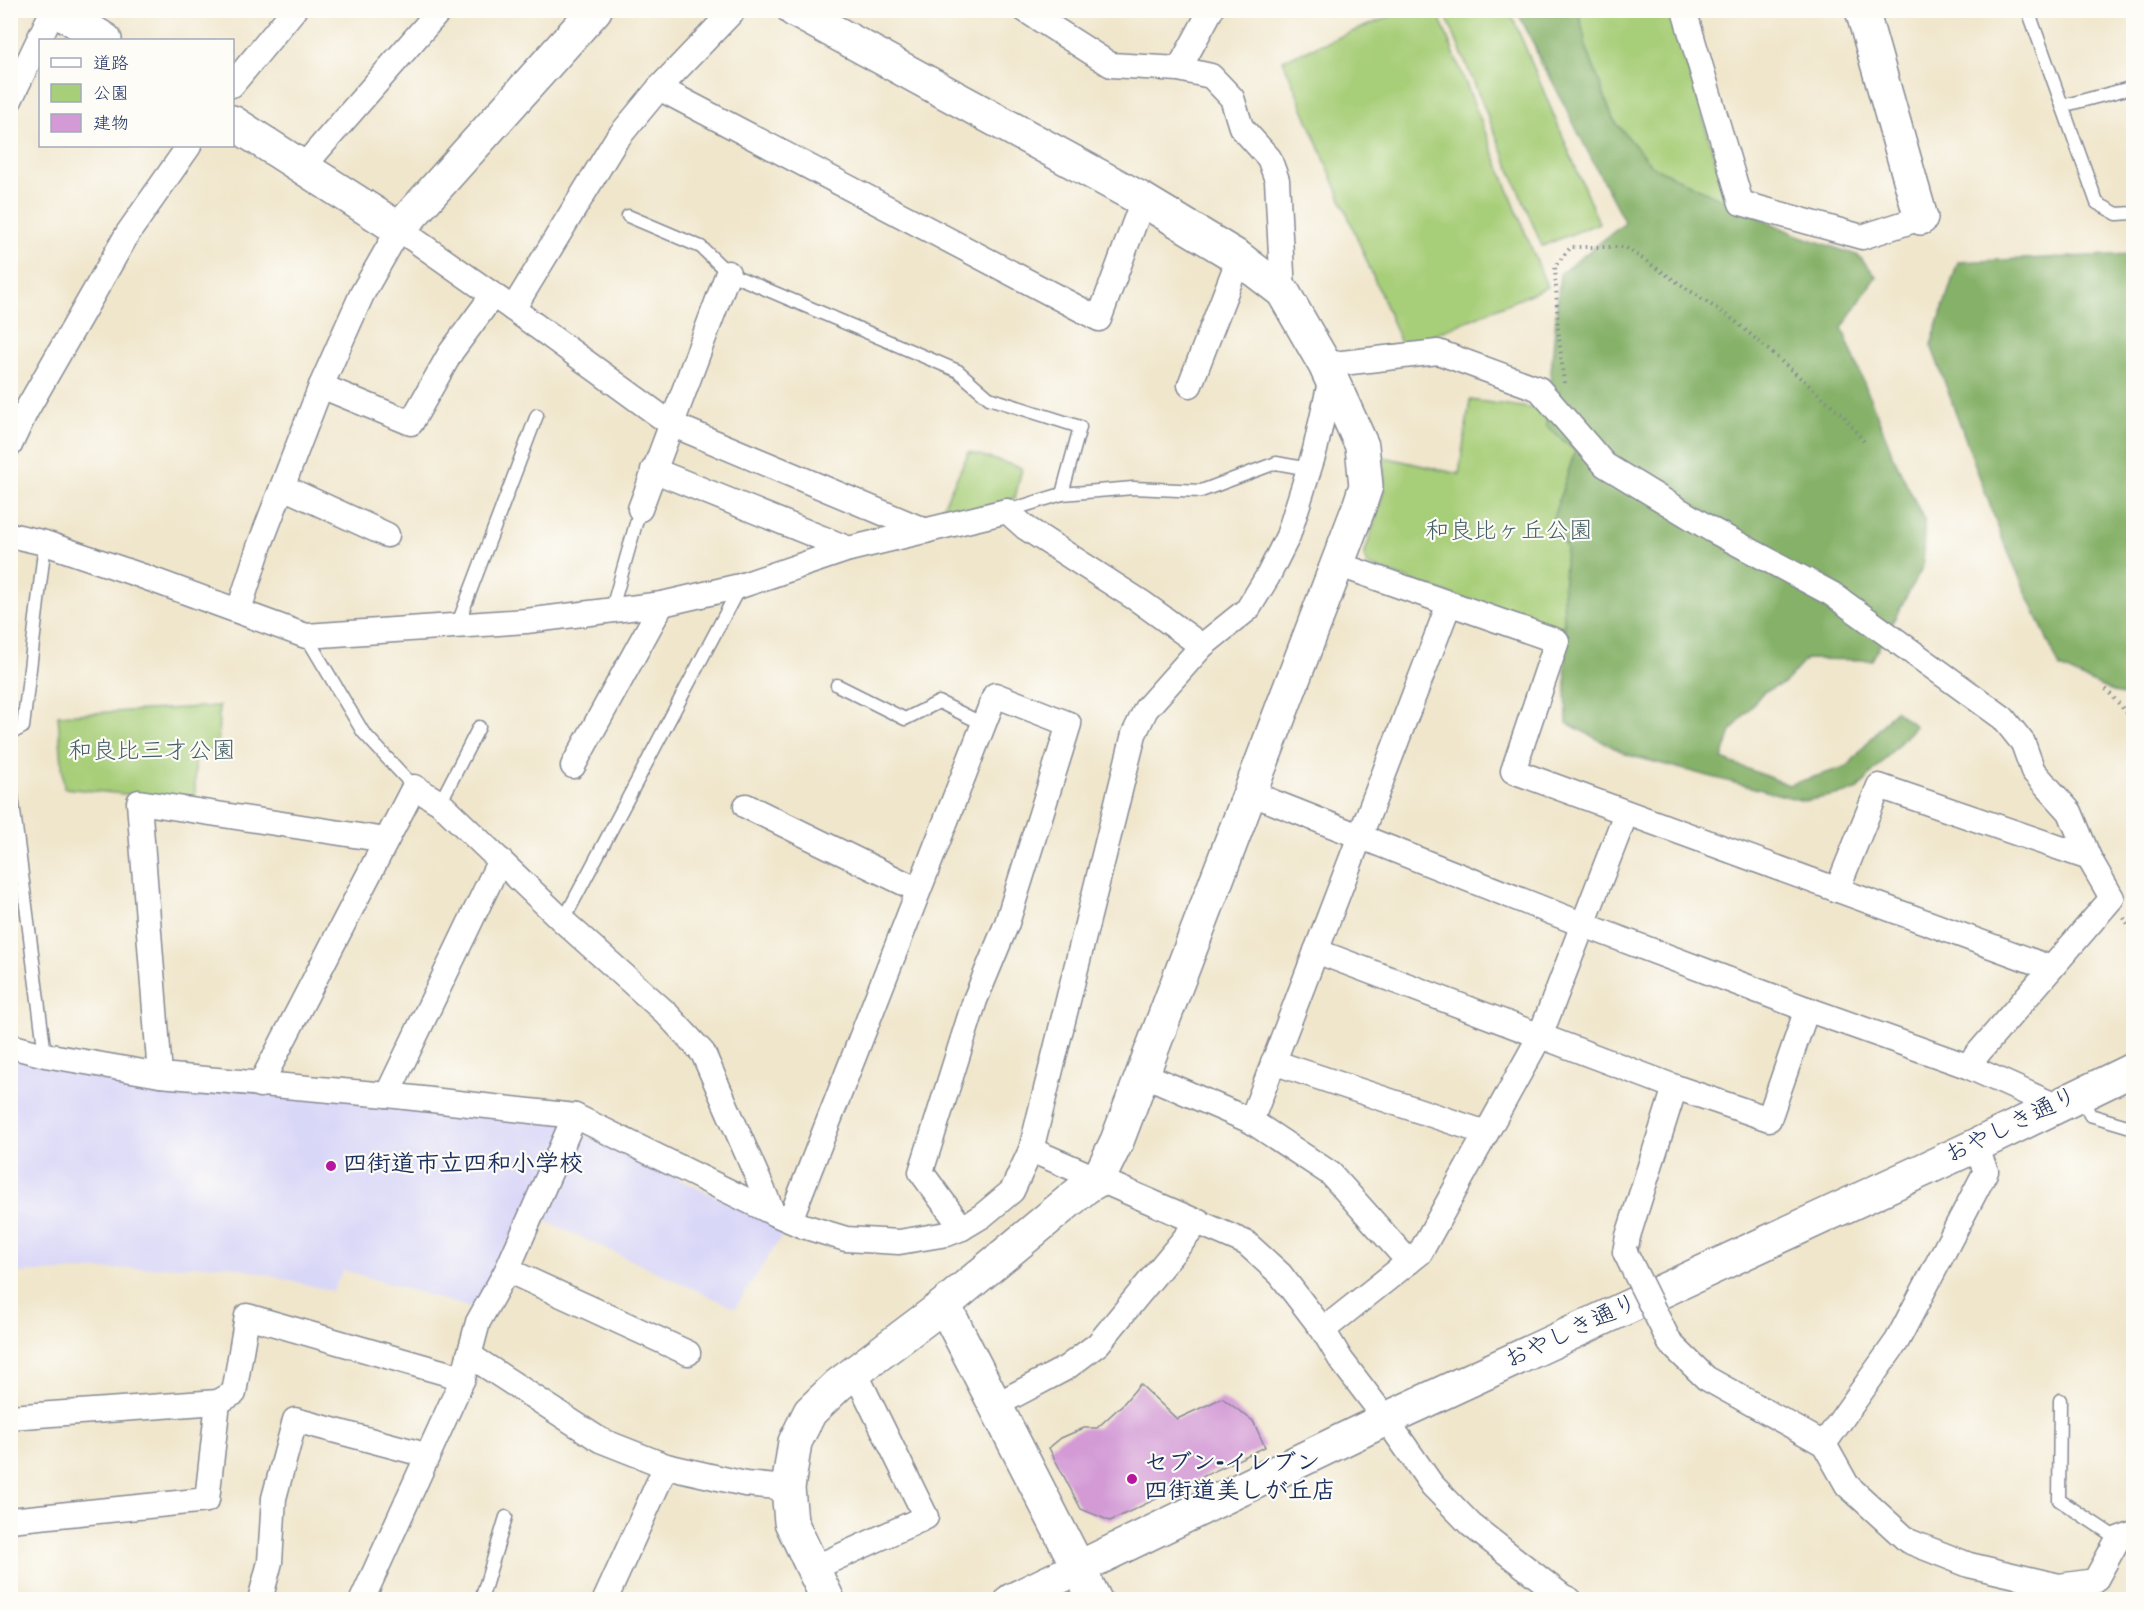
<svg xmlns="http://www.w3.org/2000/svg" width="2144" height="1610" font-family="Dekko,'Klee One',sans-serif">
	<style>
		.built { fill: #d9d7f7 }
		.green { fill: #a7ce78; stroke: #617e6b; stroke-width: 1.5 }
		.forest { fill: #85b168; stroke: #507063; stroke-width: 1.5 }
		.building { fill: #d39ad5 }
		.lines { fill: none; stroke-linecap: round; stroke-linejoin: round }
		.lane-casing { stroke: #868a95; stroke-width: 15 }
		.street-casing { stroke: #868a95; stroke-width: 27 }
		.secondary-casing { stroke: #868a95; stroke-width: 36 }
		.path { stroke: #868a95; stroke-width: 4; stroke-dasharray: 1.5 4.5; stroke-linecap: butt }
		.lane { stroke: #fff; stroke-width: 12 }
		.street { stroke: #fff; stroke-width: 24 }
		.secondary { stroke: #fff; stroke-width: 33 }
		.street-bridge-casing { stroke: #868a95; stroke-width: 27; stroke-linecap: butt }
		.street-bridge { stroke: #fff; stroke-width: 24 }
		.poi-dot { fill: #b5179e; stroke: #fdfcf7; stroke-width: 2 }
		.labels { text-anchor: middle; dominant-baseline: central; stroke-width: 4.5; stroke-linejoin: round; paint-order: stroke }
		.park-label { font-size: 24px; fill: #455f66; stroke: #fdfcf7 }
		.street-label { font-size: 24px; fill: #1b2f5e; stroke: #fdfcf7 }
		.poi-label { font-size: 24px; font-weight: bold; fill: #1b2f5e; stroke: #fdfcf7; text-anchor: start }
	</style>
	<rect width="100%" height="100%" fill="#fdfcf7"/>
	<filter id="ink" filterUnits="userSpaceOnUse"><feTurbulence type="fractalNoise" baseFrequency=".0167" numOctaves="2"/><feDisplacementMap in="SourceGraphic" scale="12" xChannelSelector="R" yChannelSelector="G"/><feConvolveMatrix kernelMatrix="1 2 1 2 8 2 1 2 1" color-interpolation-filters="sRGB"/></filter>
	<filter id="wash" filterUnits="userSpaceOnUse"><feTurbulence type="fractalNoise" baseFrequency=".008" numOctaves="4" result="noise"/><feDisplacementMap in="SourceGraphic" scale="24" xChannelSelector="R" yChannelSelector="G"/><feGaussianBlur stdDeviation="1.35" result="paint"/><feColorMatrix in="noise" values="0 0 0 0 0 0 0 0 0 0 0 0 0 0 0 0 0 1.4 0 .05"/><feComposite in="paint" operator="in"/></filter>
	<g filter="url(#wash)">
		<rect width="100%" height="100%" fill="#f0e6cc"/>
		<polygon class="built" points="10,1053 556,1121 786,1230 735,1308 524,1211 474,1309 343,1270 333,1291 226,1265 11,1273"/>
		<g class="green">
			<polygon points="1403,11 1437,11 1547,287 1403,348 1283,60"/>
			<polygon points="1444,11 1510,11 1599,223 1542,246"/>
			<polygon points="1525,11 1672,11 1734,224 1595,139 1540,64"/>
			<polygon points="1470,400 1544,410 1604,487 1561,633 1367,565 1364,556 1384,490 1384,457 1459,474"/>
			<polygon points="969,452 1022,468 1015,498 937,519"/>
			<polygon points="219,706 218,751 195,751 195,801 64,788 58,715"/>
		</g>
		<g class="forest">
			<polygon points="1517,11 1579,11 1586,46 1613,119 1652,166 1792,233 1859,256 1876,276 1842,328 1895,460 1924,520 1923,566 1872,660 1806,659 1785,683 1763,692 1731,731 1722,759 1789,785 1848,766 1895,710 1915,726 1856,791 1804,801 1628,755 1567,723 1563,591 1566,548 1552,521 1575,451 1546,426 1560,274 1625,223 1589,154"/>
			<polygon points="2133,254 2134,254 2133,701 2060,668 2002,538 1931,345 1958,262"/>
		</g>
		<g id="blocks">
			<polygon class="building" points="1140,1384 1177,1419 1222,1398 1253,1421 1265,1447 1110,1521 1081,1509 1049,1448 1061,1438 1084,1428 1097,1428 1123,1404"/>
		</g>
	</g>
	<g filter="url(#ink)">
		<use href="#blocks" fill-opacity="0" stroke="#868a95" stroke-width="1.5"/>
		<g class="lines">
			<g class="lane-casing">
				<g id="lane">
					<polyline points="2028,10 2097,203 2117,214 2134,213"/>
					<polyline points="2062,106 2134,87"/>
					<polyline points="628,216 701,247 728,273 958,371 989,398 1080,427 1062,494 1007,511"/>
					<polyline points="1062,494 1133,488 1201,491 1276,463 1309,469"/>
					<polyline points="611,612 640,509"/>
					<polyline points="457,626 537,415"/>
					<polyline points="306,636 363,732 414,787"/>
					<polyline points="837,685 905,719 939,702 983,724"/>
					<polyline points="10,734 23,727 45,543"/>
					<polyline points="10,780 45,1055"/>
					<polyline points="440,803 479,727"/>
					<polyline points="563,921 739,588"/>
					<polyline points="2082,1097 2090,1115 2134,1128"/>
					<polyline points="2060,1400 2059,1500 2118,1539"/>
					<polyline points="481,1600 506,1517"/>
				</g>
			</g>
			<g class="street-casing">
				<g id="street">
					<polyline points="1025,10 1111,65 1179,69 1211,76 1232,98 1241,127 1269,158 1277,180 1283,292"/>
					<polyline points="1684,10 1741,203 1862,237 1921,218"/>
					<polyline points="1179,69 1211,10"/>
					<polyline points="232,85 294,10"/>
					<polyline points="659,88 1099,319 1143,200"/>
					<polyline points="10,100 53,10"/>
					<polyline points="303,167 440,10"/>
					<polyline points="513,309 616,140 659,88 734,10"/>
					<polyline points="1325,365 1438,352 1539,389 1605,465 1712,530 1832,594 2003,718 2023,743 2033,771 2070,812 2089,858 2112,898 1967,1066"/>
					<polyline points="1190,385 1239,258"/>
					<polyline points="321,386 411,423 451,352 493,295"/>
					<polyline points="10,445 26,411 128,233 189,146"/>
					<polyline points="653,470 849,549"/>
					<polyline points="283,487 387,535"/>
					<polyline points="640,509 728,273"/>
					<polyline points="10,535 45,543 142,576 306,636 526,621 662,604 740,586 849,549 1007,511 1026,528 1141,602 1202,646"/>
					<polyline points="1337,564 1557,641 1513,771 2051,968"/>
					<polyline points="239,610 259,547 321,386 362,294 399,229 513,309 671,424 926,531"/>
					<polyline points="573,766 662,604"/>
					<polyline points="1250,793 1584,925 1801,1007 1967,1066 2056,1106"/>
					<polyline points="746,806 918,890"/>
					<polyline points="1837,890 1879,786 2089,858"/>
					<polyline points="1316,951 1675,1087 1628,1236 1625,1252"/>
					<polyline points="10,1046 45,1055 160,1075 387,1095 575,1116 773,1213 803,1226 846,1239 899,1242 947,1234 962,1228 982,1216 1012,1191 1031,1150 1134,734 1146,709 1202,646 1248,609 1268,576 1288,536 1315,450 1331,378"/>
					<polyline points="1273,1062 1486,1133"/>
					<polyline points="1143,1074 1251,1121 1331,1174 1409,1262"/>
					<polyline points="160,1075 139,802 386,840"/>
					<polyline points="260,1085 414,787 440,803 563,921 666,1013 703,1053 773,1213"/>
					<polyline points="1675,1087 1769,1119 1807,1009"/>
					<polyline points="387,1095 500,860"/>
					<polyline points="1251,1121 1449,604"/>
					<polyline points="1031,1150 1246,1243 1280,1274 1323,1330 1341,1360 1386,1419 1432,1485 1471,1525 1562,1596 1570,1600"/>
					<polyline points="790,1220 995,695 1069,724 1007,923 975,1000 921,1172 962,1228"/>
					<polyline points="507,1270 688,1353"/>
					<polyline points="1323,1330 1420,1253 1540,1036 1626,813"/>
					<polyline points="1670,1343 1706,1378 1824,1444 1847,1485 1908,1541 1969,1565 2059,1586 2095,1581 2118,1539 2134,1533"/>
					<polyline points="469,1355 600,1440 666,1466 745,1484 788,1488"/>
					<polyline points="994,1406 1066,1368 1098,1344 1199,1221"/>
					<polyline points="10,1417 218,1402 234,1393 247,1316 463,1378"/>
					<polyline points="1824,1444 1897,1341 1986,1171 1975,1146"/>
					<polyline points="10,1520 207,1500 218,1402"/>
					<polyline points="812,1569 926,1517 855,1372"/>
					<polyline points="260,1600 270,1562 274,1498 295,1420 426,1455"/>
					<polyline points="362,1600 463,1378 478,1322 507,1270 575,1116"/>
					<polyline points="605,1600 666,1466"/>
				</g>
			</g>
			<g class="secondary-casing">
				<g id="secondary">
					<polyline points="58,10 105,40"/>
					<polyline points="794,10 1143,200 1239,258 1283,292 1325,365 1362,446 1366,486 1359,507 1117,1141 1098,1180 1086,1187 944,1305 838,1385 810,1412 795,1442 788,1488 791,1522 828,1600"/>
					<polyline points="1862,10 1921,218"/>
					<polyline points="232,122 399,229 595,10"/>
					<polyline points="944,1305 1095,1600"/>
					<polyline points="1012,1600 1386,1419 1975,1146 2134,1069"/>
				</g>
			</g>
			<g class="path">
				<polyline points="1564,383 1558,328 1555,266 1571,247 1625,247 1735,321 1843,415 1865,443"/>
				<polyline points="2106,689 2134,721"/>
				<polyline points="2124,918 2134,936"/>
			</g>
			<use href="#lane" class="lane"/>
			<use href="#street" class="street"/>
			<use href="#secondary" class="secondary"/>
			<g class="street-bridge-casing">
				<polyline id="street-bridge" points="1625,1252 1670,1343"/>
			</g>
			<use href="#street-bridge" class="street-bridge"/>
		</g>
	</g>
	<g class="poi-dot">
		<circle cx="331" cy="1166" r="6"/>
		<circle cx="1132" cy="1479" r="6"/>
	</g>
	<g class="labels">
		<g class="park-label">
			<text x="1509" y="533">和良比ヶ丘公園</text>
			<text x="152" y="753">和良比三才公園</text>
		</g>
		<g class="street-label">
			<text transform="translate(2012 1127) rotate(-26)">おやしき通り</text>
			<text transform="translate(1572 1333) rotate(-25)">おやしき通り</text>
		</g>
		<g class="poi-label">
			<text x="343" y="1166">四街道市立四和小学校</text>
			<text x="1144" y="1465">セブン-イレブン<tspan x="1144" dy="28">四街道美しが丘店</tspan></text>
		</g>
	</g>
	<rect width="2144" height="1610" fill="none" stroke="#fdfcf7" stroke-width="36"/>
	<rect x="39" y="39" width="195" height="108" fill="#fdfcf7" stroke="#a3aaba" stroke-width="1.5"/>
	<rect x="51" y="58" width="30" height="9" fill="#ffffff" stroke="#a3aaba" stroke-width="1.5"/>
	<text x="93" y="69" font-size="18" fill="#1b2f5e">道路</text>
	<rect x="51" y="84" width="30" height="18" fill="#a7ce78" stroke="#a3aaba" stroke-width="1.5"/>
	<text x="93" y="99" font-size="18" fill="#1b2f5e">公園</text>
	<rect x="51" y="114" width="30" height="18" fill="#d39ad5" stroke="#a3aaba" stroke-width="1.5"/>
	<text x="93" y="129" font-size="18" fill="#1b2f5e">建物</text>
</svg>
